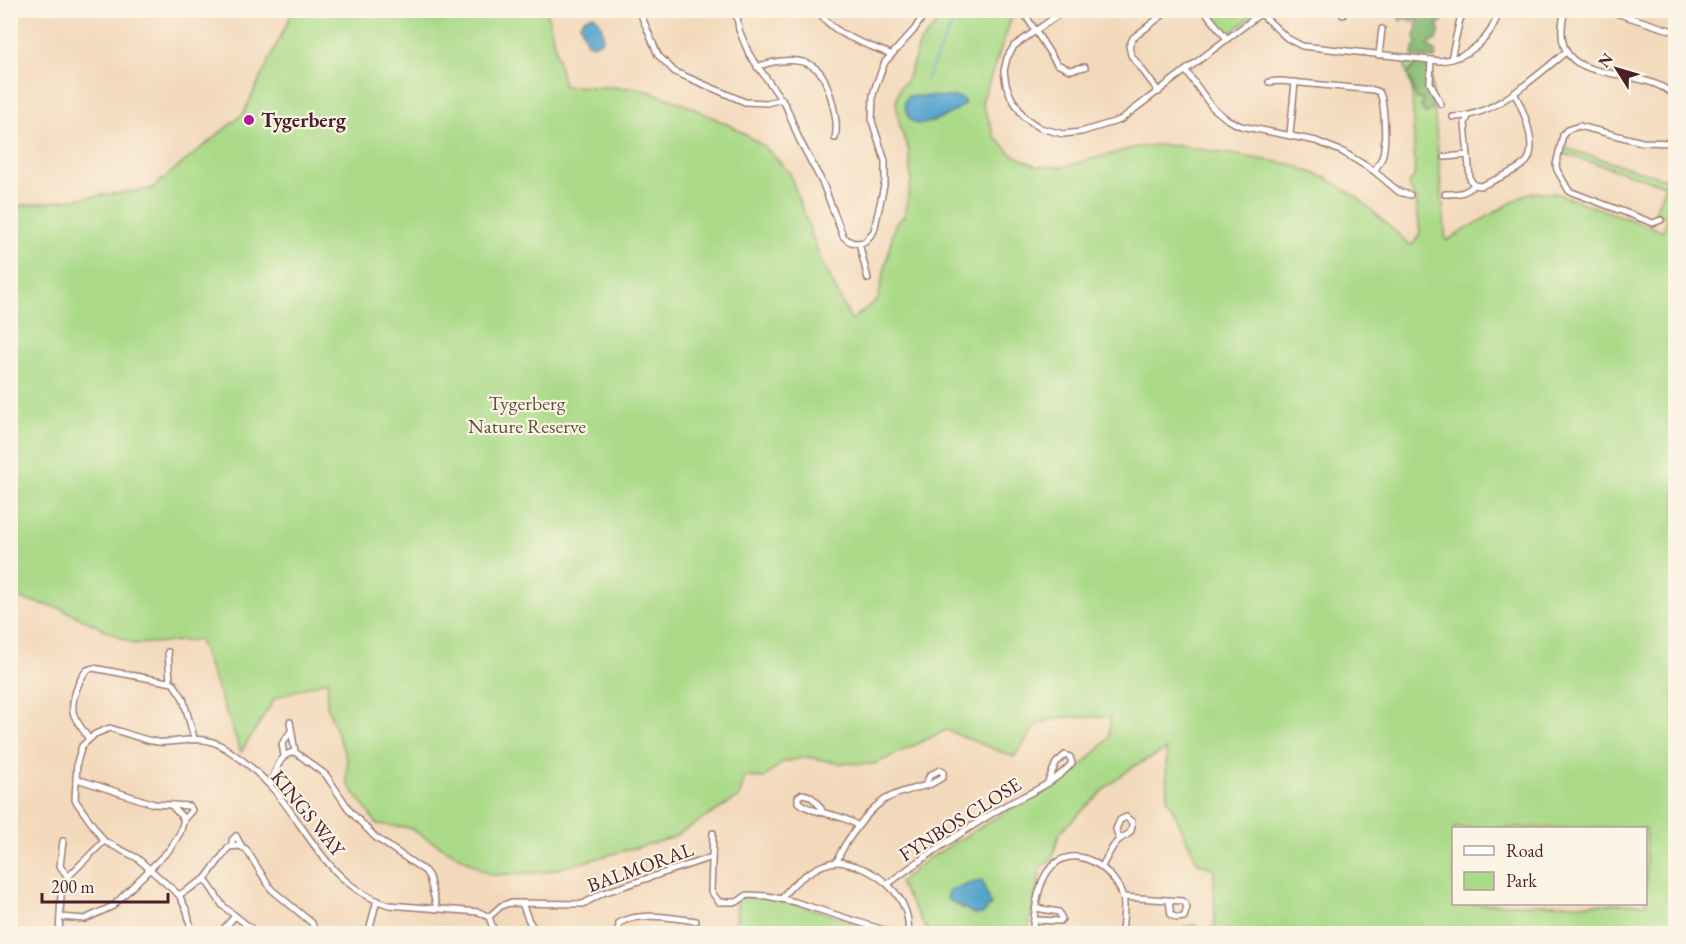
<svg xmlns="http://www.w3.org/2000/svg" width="1686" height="944" font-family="'EB Garamond',serif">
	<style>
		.green { fill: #aada88; stroke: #7a7c5a; stroke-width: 1.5; fill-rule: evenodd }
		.forest { fill: #87ba74; stroke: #686c50; stroke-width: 1.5 }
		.water { fill: #54a5ce; stroke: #4f627c; stroke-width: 1.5 }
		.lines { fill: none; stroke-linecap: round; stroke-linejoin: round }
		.stream { stroke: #54a5ce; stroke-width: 1.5 }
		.minor-casing { stroke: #9e7c73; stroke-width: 8 }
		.minor { stroke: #fff; stroke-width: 5 }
		.poi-dot { fill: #b5179e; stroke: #fcf5e5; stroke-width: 2 }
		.labels { text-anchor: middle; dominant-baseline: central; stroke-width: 4.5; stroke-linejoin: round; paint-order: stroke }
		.poi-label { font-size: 20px; font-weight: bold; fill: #4a1f2b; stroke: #fcf5e5; text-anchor: start }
		.park-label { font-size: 20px; fill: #624e42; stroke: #fcf5e5 }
		.street-label { font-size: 20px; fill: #4a1f2b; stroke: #fcf5e5 }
	</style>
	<rect width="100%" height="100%" fill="#fcf5e5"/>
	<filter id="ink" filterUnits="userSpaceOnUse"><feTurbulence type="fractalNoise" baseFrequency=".0167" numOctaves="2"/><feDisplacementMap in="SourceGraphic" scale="12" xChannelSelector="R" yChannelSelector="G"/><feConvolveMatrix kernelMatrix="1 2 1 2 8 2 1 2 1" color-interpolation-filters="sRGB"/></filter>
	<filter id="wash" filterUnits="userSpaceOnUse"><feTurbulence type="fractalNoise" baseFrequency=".008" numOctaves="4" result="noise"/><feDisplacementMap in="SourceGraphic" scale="24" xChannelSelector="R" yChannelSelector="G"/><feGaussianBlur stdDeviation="1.35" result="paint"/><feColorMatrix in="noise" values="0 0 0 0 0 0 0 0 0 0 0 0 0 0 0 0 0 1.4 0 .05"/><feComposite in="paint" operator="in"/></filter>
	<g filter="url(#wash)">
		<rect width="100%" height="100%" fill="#f3d9bb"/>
		<g class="green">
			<path d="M293,11H550L547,12L564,86L638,88L682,103L733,127L765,147L789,172L821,260L851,320L878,299L895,224L904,216L911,181L909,151L900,127L896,101L900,87L907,80L920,43L935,26L943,11H1014L982,102L995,137L1012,154L1036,166L1063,167L1133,148L1157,145L1180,146L1290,164L1326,178L1357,197L1409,244L1413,245L1420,233L1416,199L1408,185L1415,175L1412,89L1405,67V60L1430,63L1446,241L1526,194L1539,192L1555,193L1663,231L1667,218L1655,212L1665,185L1561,153L1562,147L1675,182V933L1268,934L1267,929L1259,934L1186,933L1184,927L1195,924L1198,929C1206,930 1209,930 1215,925L1214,869L1198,863L1167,797L1166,750L1134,766L1108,786L1060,832L1052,859L1041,868L1028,932L996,930L987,934L929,933L899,883L926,860L1083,765L1109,738L1110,717H1064L1038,723L1014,757L946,730L875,764L837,763L808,757L783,762L764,778L745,777L739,797L672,838L546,872L491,875L409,828L377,824L347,783V760L327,706L328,680L275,698L241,752L199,640L134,644L60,608L11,597V207L151,189L243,114ZM1454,828H1646V904H1454Z"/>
			<polygon points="1207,11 1254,11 1254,14 1230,34 1227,34"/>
			<polygon points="737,897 766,897 785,900 888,934 736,934"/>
		</g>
		<g class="forest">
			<polygon points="1401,11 1444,11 1443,20 1437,25 1440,32 1436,40 1428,44 1431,49 1436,51 1435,59 1412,56 1413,49 1417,42 1415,38 1417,26 1416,24 1419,21 1417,18 1413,21 1405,18 1400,21 1398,15"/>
			<polygon points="1420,61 1430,62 1432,90 1429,94 1432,109 1426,114 1421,107 1423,99 1416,99 1412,83 1407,74 1416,65 1416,62"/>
		</g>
		<g class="water">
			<path d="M593,15C601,20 605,33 602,41L593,45L587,43L580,24L584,19Z"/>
			<path d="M908,96L957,97L962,98L965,103C958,111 928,126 917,124C911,122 907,116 906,110C904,104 904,101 908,96Z"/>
			<polygon points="982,880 991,906 985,908 986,911 983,914 974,914 947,899 949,891 953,889"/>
		</g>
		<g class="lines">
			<g class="stream">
				<polyline points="1647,10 1648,11"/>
				<polyline points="926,80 952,24 963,10"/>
			</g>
		</g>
	</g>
	<g filter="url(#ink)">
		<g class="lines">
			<g class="minor-casing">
				<g id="minor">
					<polyline points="639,10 658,55 675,72 745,102 767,103 782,99"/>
					<path d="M736,10L739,30L749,54L786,106L799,139L823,184L843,236C849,243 855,244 865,242L874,231L885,181V161L872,121L873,95L877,82L885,62L914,30L927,10"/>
					<path d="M818,10C833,36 865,43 890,54"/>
					<polyline points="1022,10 1057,64 1070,70 1085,67"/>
					<polyline points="1065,10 1014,46 1007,58 1004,71 1006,84 1011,97 1024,117 1040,128 1063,134 1081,132 1120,120 1260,14"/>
					<polyline points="1204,10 1227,39"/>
					<path d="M1257,10L1287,38L1302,46L1440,61C1469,58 1492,39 1499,10"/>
					<path d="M1565,10C1543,94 1639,59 1676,97"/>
					<polyline points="1606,10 1676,32"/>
					<polyline points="787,12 793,10"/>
					<polyline points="1343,15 1343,10"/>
					<polyline points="1379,55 1382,29"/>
					<polyline points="1451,59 1460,19 1467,10"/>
					<polyline points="1431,60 1430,83 1441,104"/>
					<path d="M757,67C777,59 808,55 822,75C827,83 829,92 832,101C835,114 838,125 835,138"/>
					<polyline points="1186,71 1212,107 1228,120 1241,126 1316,141 1343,152 1374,171 1399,192 1410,195"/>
					<path d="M1269,82L1280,81L1374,90L1379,92C1385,100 1386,143 1383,154C1382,160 1378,165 1374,171"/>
					<polyline points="1159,92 1131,55 1129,46 1133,38 1169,10"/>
					<path d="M1453,117C1494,117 1534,77 1566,52"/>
					<path d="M1468,117L1465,123L1470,179L1474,185L1481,186C1492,181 1520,170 1527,161C1538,146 1523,108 1514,93"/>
					<polyline points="1290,134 1295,82"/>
					<polyline points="1445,157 1468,155"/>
					<path d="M1445,194C1457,194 1465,194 1474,185"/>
					<polyline points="1661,220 1653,223 1569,191 1557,170 1556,165 1563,135 1567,130 1579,126 1642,142 1676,143"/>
					<polyline points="859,243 868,279"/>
					<polyline points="168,652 170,681"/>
					<polyline points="290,722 295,752"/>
					<path d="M88,738C84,730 75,721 73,712C71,700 79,679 87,670L93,668L173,683L183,698L194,738"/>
					<polyline points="284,755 282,744 291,731"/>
					<path d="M270,785C275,773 280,752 295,752L326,775L350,811L375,837L425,871L429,877L437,909"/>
					<polyline points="171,805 184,819"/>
					<path d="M823,812C818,804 813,795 802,794L798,797V802C816,816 840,812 858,826"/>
					<polyline points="713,833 711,891 719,902 737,902 747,895 767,896 795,902 896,934"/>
					<polyline points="63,841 60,866 68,877"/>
					<polyline points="232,846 232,840 236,836 242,847"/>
					<path d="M837,862C841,849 848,840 856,829C881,795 891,795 931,784L943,777V772L940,770L930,775L925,786"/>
					<path d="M1102,866C1107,858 1112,845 1119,840C1127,833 1132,837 1132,822L1126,817L1120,820L1116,829L1119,839"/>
					<polyline points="205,879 223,906 258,934"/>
					<path d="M888,884C924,856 962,832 1001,808C1024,795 1055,784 1072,763L1070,757L1065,755L1056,763L1048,782"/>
					<polyline points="179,895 205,879 229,847 239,846 246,849 271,889 312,923 315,934"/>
					<polyline points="1123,897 1182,901 1185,903 1187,908 1184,917 1177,918 1171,915 1169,901"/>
					<path d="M782,899C790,883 820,862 838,862C844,862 850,865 856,866C884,875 912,901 908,934"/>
					<polyline points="522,903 528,919 537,934"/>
					<polyline points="60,917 85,919 113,906 170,849 180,833 184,819 192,810 189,806 154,804 77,779"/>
					<polyline points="489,917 501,906 509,903 583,904 603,893 712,857"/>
					<polyline points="1034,920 1060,921 1062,919 1059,912 1036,908"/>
					<polyline points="220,933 235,916"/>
					<polyline points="59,934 61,895 68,877 104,841"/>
					<path d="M192,934L187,911L179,895L137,858L104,841L75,800L77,762L82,746L95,734L110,728C125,733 142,740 158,742C184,744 199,732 225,748C242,759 261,775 274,790C309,831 330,887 389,905L479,912L489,917L495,934"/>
					<polyline points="368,934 377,900"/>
					<path d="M618,934L619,923C640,911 672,918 696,921"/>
					<path d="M1032,934C1035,914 1036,888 1048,871C1071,839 1114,867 1123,897C1126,907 1122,922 1122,934"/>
				</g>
			</g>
			<use href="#minor" class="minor"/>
		</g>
	</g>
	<circle class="poi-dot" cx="249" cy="120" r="6"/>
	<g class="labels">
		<g class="poi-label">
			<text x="261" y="120">Tygerberg</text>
		</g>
		<g class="park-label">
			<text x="527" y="403">Tygerberg<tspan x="527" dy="23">Nature Reserve</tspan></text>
		</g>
		<g class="street-label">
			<text transform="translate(308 813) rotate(51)">KINGS WAY</text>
			<text transform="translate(960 819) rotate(-32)">FYNBOS CLOSE</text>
			<text transform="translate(640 867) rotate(-20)">BALMORAL</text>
		</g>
	</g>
	<rect width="1686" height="944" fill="none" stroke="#fcf5e5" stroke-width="36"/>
	<rect x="1452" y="827" width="195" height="78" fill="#fcf5e5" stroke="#b59f9b" stroke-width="1.5"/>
	<rect x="1464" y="846" width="30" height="9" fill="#ffffff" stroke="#b59f9b" stroke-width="1.5"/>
	<text x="1506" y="857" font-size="18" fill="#4a1f2b">Road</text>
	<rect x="1464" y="872" width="30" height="18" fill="#aada88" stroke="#b59f9b" stroke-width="1.5"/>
	<text x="1506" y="887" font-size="18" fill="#4a1f2b">Park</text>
	<g transform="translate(1617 69) rotate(307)" stroke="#fcf5e5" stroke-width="4.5" paint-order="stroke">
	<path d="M0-4.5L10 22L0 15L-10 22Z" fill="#4a1f2b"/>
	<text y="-9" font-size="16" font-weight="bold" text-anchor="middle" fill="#4a1f2b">N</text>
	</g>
	<path d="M42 893v9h126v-9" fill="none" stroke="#4a1f2b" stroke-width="3"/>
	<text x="51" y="893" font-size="18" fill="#4a1f2b" stroke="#fcf5e5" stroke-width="4.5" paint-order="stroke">200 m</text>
</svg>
